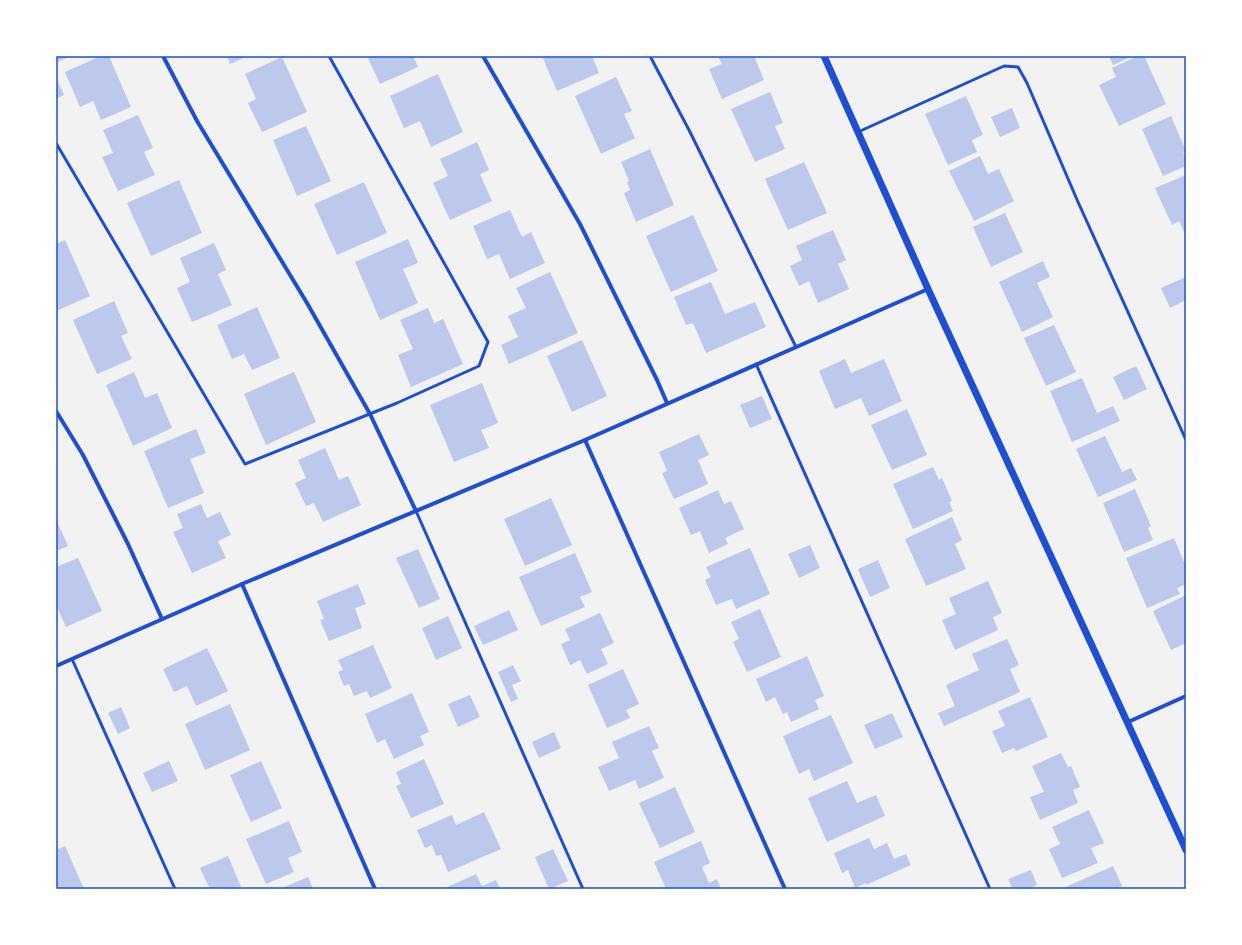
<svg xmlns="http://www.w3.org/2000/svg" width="1242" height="945" font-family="'PT Sans Narrow',sans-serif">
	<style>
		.building { fill: #bdc9ec }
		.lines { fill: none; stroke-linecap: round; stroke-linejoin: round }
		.service { stroke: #1d4ed8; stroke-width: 3 }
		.minor { stroke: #1d4ed8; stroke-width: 4 }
		.tertiary { stroke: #1d4ed8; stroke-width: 7 }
		.neatline { fill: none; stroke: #1d4ed8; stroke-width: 1.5 }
	</style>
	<rect width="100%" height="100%" fill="#f2f2f2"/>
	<g class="building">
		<polygon points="56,56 71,56 58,62"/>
		<polygon points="101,56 109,56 131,107 101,120 93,101 80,107 65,72"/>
		<polygon points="227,56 248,56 230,64"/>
		<polygon points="367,56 413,56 418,67 380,84"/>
		<polygon points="542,56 592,56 599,73 557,91"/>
		<polygon points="718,56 754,56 764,80 722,99 709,69 722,64"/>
		<polygon points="1109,56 1133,56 1113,65"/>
		<polygon points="1138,56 1144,56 1166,104 1119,126 1099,85 1116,77 1112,68"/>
		<polygon points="282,57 307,112 262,132 248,103 256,99 245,74"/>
		<polygon points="438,74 463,132 431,147 420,121 404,128 390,96"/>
		<polygon points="56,77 64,95 56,99"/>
		<polygon points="616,77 632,111 624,114 635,138 601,154 575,96"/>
		<polygon points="770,92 783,123 775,126 785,149 755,162 731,109"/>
		<polygon points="966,96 983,135 972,140 977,152 948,165 925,114"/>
		<polygon points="1012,108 1020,128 1000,137 991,117"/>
		<polygon points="138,115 153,148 144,152 155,175 118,191 102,157 113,153 103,130"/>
		<polygon points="1171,116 1186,151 1183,152 1186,159 1186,166 1163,176 1142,129"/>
		<polygon points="306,126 331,181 297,196 273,140"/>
		<polygon points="477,142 489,170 480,174 492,201 450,220 433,183 448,176 440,159"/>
		<polygon points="650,149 674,205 636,222 624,193 630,190 627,182 629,181 621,162"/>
		<polygon points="980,156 988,174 999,169 1014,201 974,221 949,171"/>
		<polygon points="804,162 827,213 788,230 765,179"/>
		<polygon points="1186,175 1186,236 1179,221 1172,225 1155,188"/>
		<polygon points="179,180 202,233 151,256 127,203"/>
		<polygon points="364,182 387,233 337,255 314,204"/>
		<polygon points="510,210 522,237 531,232 545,263 510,279 499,254 487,259 473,226"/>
		<polygon points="1005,213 1023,252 991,267 973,227"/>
		<polygon points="693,215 718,271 671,292 646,236"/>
		<polygon points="833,230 846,260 838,264 849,289 818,303 809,281 799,286 790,266 802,260 796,246"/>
		<polygon points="408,239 418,263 403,269 418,303 380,320 355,262"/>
		<polygon points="65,240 90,296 56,311 56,244"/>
		<polygon points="214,243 226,270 218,274 232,305 192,322 177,288 190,282 180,258"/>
		<polygon points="1043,261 1050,277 1037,283 1053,317 1022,332 999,282"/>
		<polygon points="550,272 578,333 509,364 501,345 518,337 508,316 526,308 516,288"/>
		<polygon points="1186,277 1186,300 1170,308 1161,288"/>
		<polygon points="711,282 725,314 755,302 766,327 706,353 693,323 686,325 674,297"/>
		<polygon points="114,301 128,333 121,336 132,359 97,374 73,320"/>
		<polygon points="257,307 280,358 252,370 244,354 232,359 217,325"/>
		<polygon points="428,308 434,323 443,319 463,364 411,387 398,355 413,349 400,320"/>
		<polygon points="1054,325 1076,372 1046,386 1024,338"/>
		<polygon points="582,340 607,396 572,412 547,356"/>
		<polygon points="845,359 851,373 884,359 902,401 869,416 861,398 835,409 819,371"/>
		<polygon points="1136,366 1147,389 1124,400 1113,377"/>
		<polygon points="134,372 145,398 157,393 172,428 133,446 106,385"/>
		<polygon points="294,372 316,422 266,445 244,394"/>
		<polygon points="1082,378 1097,413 1113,406 1120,421 1072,442 1050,391"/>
		<polygon points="482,383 498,423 481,430 489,448 454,462 430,405"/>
		<polygon points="762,396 772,419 750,428 740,405"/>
		<polygon points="907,409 927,455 892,470 871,425"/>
		<polygon points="196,429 206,453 190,459 204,493 168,508 144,451"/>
		<polygon points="699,434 709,455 698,460 708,484 674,499 662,473 667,471 659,452"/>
		<polygon points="1105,436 1122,472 1131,468 1137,480 1098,497 1076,449"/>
		<polygon points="325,448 339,480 348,476 361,505 323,522 314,503 306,506 295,483 306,478 298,460"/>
		<polygon points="933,467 939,480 942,478 952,501 949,502 953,511 913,529 893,484"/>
		<polygon points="1135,489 1151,526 1148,528 1153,540 1124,552 1103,503"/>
		<polygon points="718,490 724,504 731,501 744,529 725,538 728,544 709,553 700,531 691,535 679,508"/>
		<polygon points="551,498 572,545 525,566 504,519"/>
		<polygon points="201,504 207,518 220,512 231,535 218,541 226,558 192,573 173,532 183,528 177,514"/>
		<polygon points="952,517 962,540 955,544 966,569 926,586 905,539"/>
		<polygon points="56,519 68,546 56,551"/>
		<polygon points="1174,538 1186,567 1186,584 1177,588 1180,594 1147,608 1126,558"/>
		<polygon points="810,545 820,568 799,578 788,554"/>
		<polygon points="750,548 770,594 736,609 732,599 716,605 705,580 711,577 706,567"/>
		<polygon points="418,549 440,599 419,608 396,558"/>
		<polygon points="575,553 592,592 580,597 585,607 541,626 519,577"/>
		<polygon points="78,558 102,611 66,627 56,605 56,567"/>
		<polygon points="878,560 890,588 870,597 858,569"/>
		<polygon points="988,581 1002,613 993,617 998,630 955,650 942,620 956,614 949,598"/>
		<polygon points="358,584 366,604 355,608 362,628 329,641 320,620 324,619 317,601"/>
		<polygon points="1186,595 1186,643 1171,650 1153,611"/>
		<polygon points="760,609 781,657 747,672 733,642 739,639 731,622"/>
		<polygon points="509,610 518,630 483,645 474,626"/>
		<polygon points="600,613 614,643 601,649 608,664 587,674 580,660 570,665 561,644 570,640 565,629"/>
		<polygon points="448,616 462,648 436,660 422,628"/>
		<polygon points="1007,639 1019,665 1010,669 1020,692 944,726 938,713 955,706 946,685 979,670 972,654"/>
		<polygon points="373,645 392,688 370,698 367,691 354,696 349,684 344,686 338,672 343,670 338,660"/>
		<polygon points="207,648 228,691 196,706 187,686 174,692 163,669"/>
		<polygon points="807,656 824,696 815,700 819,709 791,722 787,712 783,714 775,697 766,702 756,679"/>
		<polygon points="513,665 521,681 512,685 518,699 511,702 498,672"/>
		<polygon points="623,669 639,704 626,710 630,718 607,728 588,685"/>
		<polygon points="412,693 429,732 420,736 424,745 394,759 385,739 377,743 365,714"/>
		<polygon points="470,695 480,717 458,727 448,704"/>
		<polygon points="1030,697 1048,737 1016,751 1014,748 1002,753 992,731 1005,726 998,711"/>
		<polygon points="230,704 250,750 205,770 185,724"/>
		<polygon points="121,707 130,728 118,734 108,713"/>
		<polygon points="892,713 903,737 875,749 864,725"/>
		<polygon points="831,715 853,763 814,781 809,769 799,774 783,736"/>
		<polygon points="649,726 659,748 652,751 664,778 639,789 635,780 609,791 598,767 619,758 612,742"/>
		<polygon points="554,732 561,748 539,758 532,742"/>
		<polygon points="1061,753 1068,767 1071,766 1080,787 1073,790 1078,803 1040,820 1030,797 1044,792 1032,766"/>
		<polygon points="424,759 444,804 411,818 396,786 401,784 396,772"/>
		<polygon points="169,761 178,781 152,792 143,773"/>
		<polygon points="261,761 282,808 251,822 230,775"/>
		<polygon points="847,781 857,803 876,795 885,816 827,842 808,798"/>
		<polygon points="675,787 695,832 660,848 639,803"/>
		<polygon points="1089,810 1104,843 1091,848 1098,863 1062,878 1049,849 1060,844 1052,827"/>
		<polygon points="484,812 501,849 448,872 441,855 436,856 432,845 425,848 417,830 452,815 456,825"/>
		<polygon points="289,821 302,852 288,858 294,872 266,884 246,839"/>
		<polygon points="869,838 874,849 887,843 894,859 906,854 911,865 866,885 866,883 855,888 848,870 842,873 834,853"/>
		<polygon points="701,841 710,863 702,867 709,883 717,879 721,889 666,889 654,862"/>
		<polygon points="65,846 84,889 56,889 56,850"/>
		<polygon points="553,849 568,881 549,889 535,857"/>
		<polygon points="228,856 241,887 236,889 210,889 200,868"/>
		<polygon points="1113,866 1122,886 1118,888 1118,889 1061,889"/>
		<polygon points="1031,870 1037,885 1027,889 1013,889 1008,879"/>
		<polygon points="476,874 482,886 496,880 500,889 443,889"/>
		<polygon points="308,877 313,889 280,889"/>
	</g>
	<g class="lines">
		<g class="service">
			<polyline points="650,56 689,130 796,347"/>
			<polyline points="858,132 1004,66 1018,67 1027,83 1078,202 1186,440"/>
			<polyline points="56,143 245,464 397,403 479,366 488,342 329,56"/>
			<polyline points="756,364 990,889"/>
			<polyline points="416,511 583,889"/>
			<polyline points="72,659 175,889"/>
		</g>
		<g class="minor">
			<polyline points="163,56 197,121 307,303 370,414 416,511"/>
			<polyline points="483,56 580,224 657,380 667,403"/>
			<polyline points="56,411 83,455 128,544 162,619"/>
			<polyline points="585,440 785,889"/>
			<polyline points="242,584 375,889"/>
			<polyline points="56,666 242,584 585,440 928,289"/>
			<polyline points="1128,722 1186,696"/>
		</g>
		<polyline class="tertiary" points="824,56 928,289 1186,850"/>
	</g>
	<rect width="1242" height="945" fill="none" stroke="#ffffff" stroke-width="114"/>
	<rect x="57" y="57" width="1128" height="831" class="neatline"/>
</svg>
